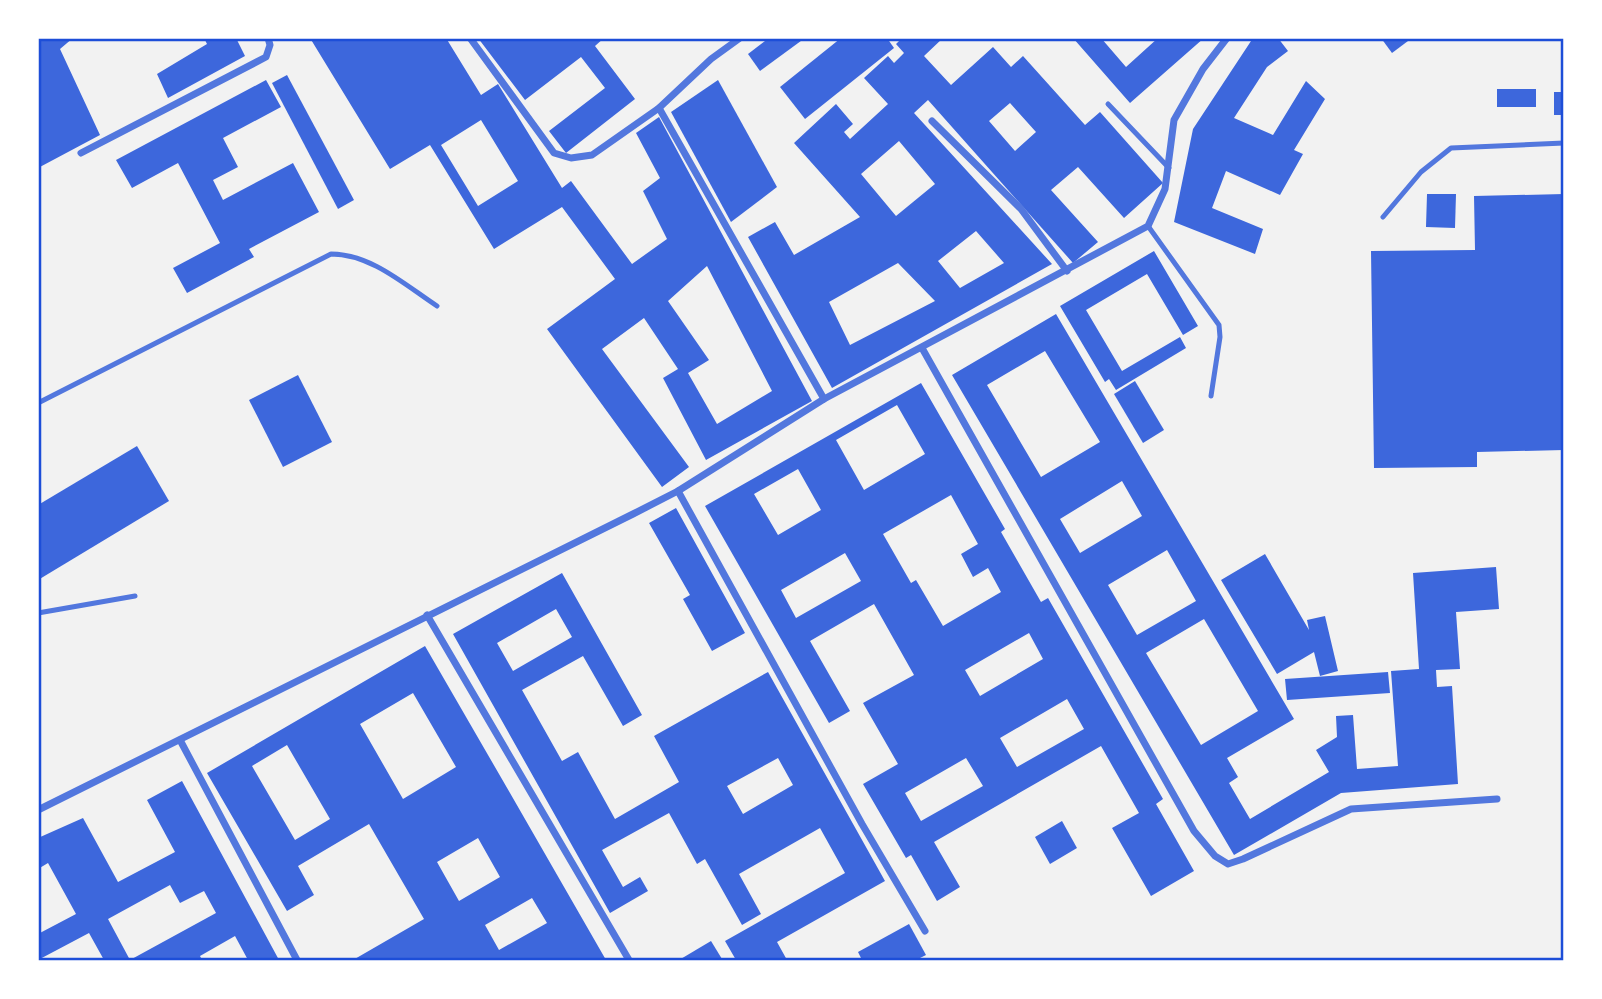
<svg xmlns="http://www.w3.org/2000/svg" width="1602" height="999" font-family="'Exo 2',sans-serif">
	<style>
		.building { fill: #3d67dc; fill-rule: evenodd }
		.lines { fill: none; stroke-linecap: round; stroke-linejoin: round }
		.service { stroke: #5277de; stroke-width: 5 }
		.minor { stroke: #5277de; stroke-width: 7 }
		.neatline { fill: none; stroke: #1d4ed8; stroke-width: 2.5 }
	</style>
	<rect width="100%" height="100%" fill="#f2f2f2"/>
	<g class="building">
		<polygon points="38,38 73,38 60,49 100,135 38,168"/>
		<polygon points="204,38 236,38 245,56 168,98 157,74 207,44"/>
		<path d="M310,38H446L481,95L498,84L562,188L571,181L632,264L667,239L643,191L660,178L636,133L659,117L812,401L706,460L663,378L678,369L644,318L602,349L689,467L662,487L547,329L615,279L562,207L494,249L430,145L390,169ZM481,120L518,181L478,206L441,145ZM707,266L772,391L717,424L688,373L709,360L668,301Z"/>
		<polygon points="478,38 604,38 595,46 635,99 566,153 549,131 605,88 581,57 525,100"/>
		<polygon points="769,38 805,38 760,71 748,54"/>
		<polygon points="841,38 887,38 894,48 805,119 780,87"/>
		<path d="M902,38H943L924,56L951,85L993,47L1011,67L1023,56L1085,125L1100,112L1163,183L1124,218L1078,167L1051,190L1098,242L1073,263L928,100L914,113L1052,264L832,388L748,237L775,222L794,255L860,217L794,143L836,104L853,124L844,132L850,139L888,104L864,78L888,56L894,63L904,53L896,44ZM1010,103L1036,132L1015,151L989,121ZM899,141L935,184L896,216L861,174ZM976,231L1004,263L960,288L938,261ZM898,263L935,301L850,345L829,302Z"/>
		<polygon points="1073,38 1101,38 1126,67 1158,38 1204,38 1130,103"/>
		<polygon points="1253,38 1278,38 1288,51 1267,67 1234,118 1273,135 1306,81 1325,99 1294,150 1303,154 1280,195 1226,171 1212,208 1263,229 1255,254 1174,222 1193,129"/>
		<polygon points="1381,38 1412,38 1392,53"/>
		<polygon points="287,75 354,200 338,209 272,83"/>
		<polygon points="266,80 281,107 223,138 238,167 213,180 223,200 293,163 319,212 249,249 254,257 187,293 173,268 220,243 178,163 132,188 116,160"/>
		<polygon points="718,80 777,187 731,222 671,112"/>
		<rect x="1497" y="89" width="39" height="18"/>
		<rect x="1554" y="92" width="10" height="23"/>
		<polygon points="1427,194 1456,194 1455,228 1426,227"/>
		<polygon points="1564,194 1564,450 1477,452 1477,467 1374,468 1371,251 1475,250 1474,196"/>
		<polygon points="1154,251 1198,326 1183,335 1147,274 1086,310 1122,371 1180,337 1186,348 1116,390 1109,379 1105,382 1060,306"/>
		<path d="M1056,314L1294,719L1227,758L1238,777L1229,783L1250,819L1329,772L1316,750L1337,737L1336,716L1353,715L1357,769L1398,766L1391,671L1419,669L1413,573L1496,567L1499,609L1456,612L1460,669L1436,670L1437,687L1452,686L1458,784L1341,793L1234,855L952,375ZM1045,351L1100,442L1041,477L987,385ZM1122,481L1142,516L1080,553L1060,519ZM1167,550L1196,601L1137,635L1108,585ZM1204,619L1258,711L1201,745L1146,653Z"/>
		<polygon points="298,375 332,442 283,467 249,400"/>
		<polygon points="1135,381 1164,430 1143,443 1114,394"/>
		<path d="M921,383L1005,529L1001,532L1041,602L1048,598L1163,799L1156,804L1194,871L1151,896L1112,828L1139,813L1101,746L934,842L960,887L937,901L911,855L906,858L863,784L898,764L863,703L914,675L874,604L810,641L850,711L829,723L705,506ZM897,405L925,454L864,490L836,440ZM798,469L821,510L778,535L754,494ZM951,495L978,544L961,554L973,577L988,568L1001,592L943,626L916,580L911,583L883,534ZM845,553L861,581L796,618L781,590ZM1029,633L1043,659L980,696L965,670ZM1067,699L1084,729L1017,767L1000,738ZM966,758L983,786L921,821L905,793Z"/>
		<polygon points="137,446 169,501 38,580 38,505"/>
		<polygon points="676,508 745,633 712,651 683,599 690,595 649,523"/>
		<polygon points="1265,554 1309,630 1307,620 1325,616 1338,671 1320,676 1314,652 1277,674 1221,580"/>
		<path d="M562,573L642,715L623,726L583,656L522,690L562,761L578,752L615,819L679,782L654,736L768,672L885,881L777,942L787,960H736L725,941L845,873L820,828L739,874L761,914L742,925L705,859L697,864L669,813L602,850L623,887L640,877L648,891L610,913L453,634ZM556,609L572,637L513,671L497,643ZM778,758L793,785L743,814L727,786Z"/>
		<path d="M425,646L510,793L606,960H353L424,919L369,824L298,866L314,895L287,911L207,773ZM413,693L456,767L403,799L360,724ZM287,745L330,819L295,840L252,766ZM478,838L500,877L459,901L437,862ZM532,898L547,923L499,950L485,925Z"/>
		<polygon points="1388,672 1390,693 1287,700 1285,679"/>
		<path d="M182,781L279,960H248L235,936L200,956L202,960H104L89,933L38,960V934L76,914L48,863L38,869V838L83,818L118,882L175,852L147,800ZM170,885L180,903L204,891L216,913L130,960L108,919Z"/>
		<polygon points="1062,821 1077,848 1050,864 1035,837"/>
		<polygon points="909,924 926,955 916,960 862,960 858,952"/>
		<polygon points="711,941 722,959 679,960"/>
	</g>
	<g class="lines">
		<g class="service">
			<polyline points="1108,104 1169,168"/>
			<polyline points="1383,217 1421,172 1451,148 1564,143"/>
			<polyline points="1148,226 1219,325 1220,337 1211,396"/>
			<path d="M38,403L331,254C371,254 405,285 437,306"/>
			<polyline points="38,613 135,596"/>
		</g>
		<g class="minor">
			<polyline points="470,38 554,153 571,158 592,155 659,108 711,59 740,38"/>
			<polyline points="659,108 824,399"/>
			<polyline points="932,121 1021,209 1067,271"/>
			<polyline points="81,153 266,57 270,45 268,38"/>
			<polyline points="922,348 1194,831 1215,856 1228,864 1243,859 1351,809 1497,799"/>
			<polyline points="678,491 862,824 925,931"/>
			<polyline points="427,615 629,960"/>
			<polyline points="180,740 297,960"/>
			<polyline points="38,810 633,514 678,491 824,399 1148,226 1165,189 1174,120 1203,69 1227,38"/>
		</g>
	</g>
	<rect width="1602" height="999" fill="none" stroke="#ffffff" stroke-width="80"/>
	<rect x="40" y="40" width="1522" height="919" class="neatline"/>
</svg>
